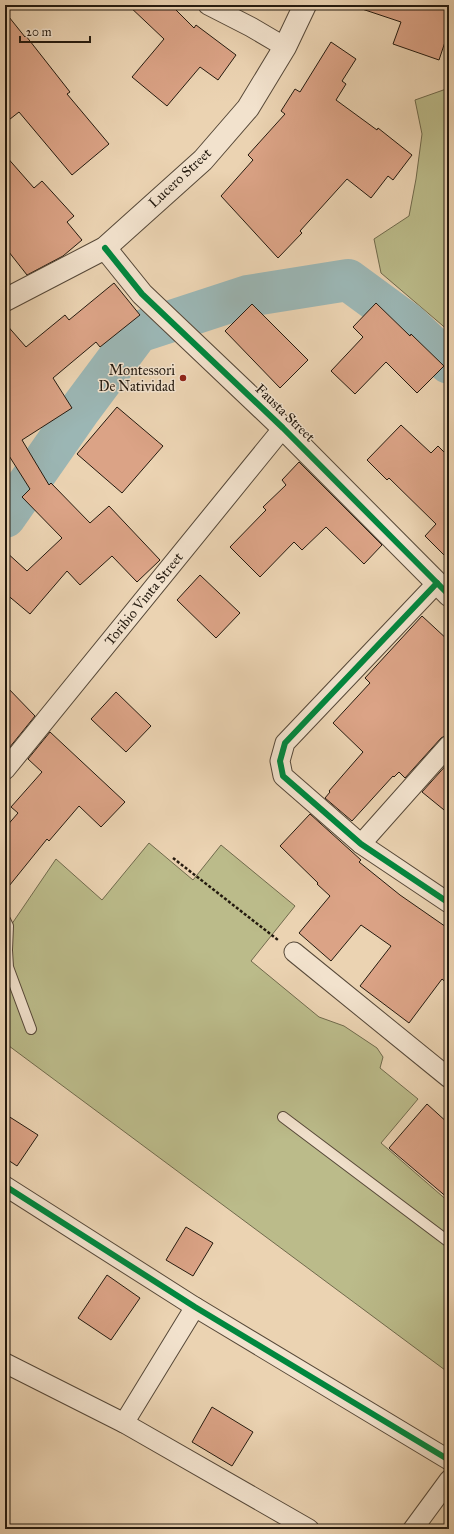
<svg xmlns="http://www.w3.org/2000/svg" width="454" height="1534" font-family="'IM FELL Great Primer',serif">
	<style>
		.green { fill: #bbbb8a; stroke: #706a4c }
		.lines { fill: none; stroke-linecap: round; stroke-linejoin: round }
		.river { stroke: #9bb6b4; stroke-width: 42 }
		.building { fill: #dba386; stroke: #241a0f }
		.service-casing { stroke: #564838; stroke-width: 12 }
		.minor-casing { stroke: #564838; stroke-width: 21 }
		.tertiary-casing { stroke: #564838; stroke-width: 24 }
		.path { stroke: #241a0f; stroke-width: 2.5; stroke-dasharray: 3 2; stroke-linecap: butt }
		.service { stroke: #f2e2cd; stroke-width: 10 }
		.minor { stroke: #f2e2cd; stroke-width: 19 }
		.tertiary { stroke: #f2e2cd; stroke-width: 22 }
		.cycleway-casing { stroke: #f2e2cd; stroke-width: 8 }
		.cycleway { stroke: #00873e; stroke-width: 6 }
		.poi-dot { fill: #8f2418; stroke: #f2e2cd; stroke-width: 1.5 }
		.labels { text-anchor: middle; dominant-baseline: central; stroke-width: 3; stroke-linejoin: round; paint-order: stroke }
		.street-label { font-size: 14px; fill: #241a0f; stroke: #f2e2cd }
		.poi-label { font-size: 14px; fill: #241a0f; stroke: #f2e2cd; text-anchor: end }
	</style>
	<rect width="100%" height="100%" fill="#ebd3b2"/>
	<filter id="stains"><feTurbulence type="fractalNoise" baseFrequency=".005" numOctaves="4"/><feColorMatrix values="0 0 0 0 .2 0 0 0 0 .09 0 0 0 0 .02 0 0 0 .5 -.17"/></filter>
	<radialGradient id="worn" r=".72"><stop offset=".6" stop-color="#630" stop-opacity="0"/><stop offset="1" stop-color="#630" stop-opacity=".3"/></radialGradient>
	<g class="green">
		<polygon points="449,88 449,331 381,273 374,239 409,216 416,179 422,134 415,100"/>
		<polygon points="149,843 193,880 221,845 295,906 251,961 319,1017 344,1026 377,1048 383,1057 380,1068 418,1099 381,1143 449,1202 449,1373 5,1043 5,934 56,859 102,900"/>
	</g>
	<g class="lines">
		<polyline class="river" points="5,517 79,411 138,332 248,296 348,280 408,324 449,363"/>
	</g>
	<g class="building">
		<polygon points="128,5 164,5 173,7 194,28 196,25 236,55 218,80 200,67 167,106 132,77 164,39"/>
		<polygon points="359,5 449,5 449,30 439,60 393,44 401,22 359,8"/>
		<polygon points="5,12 25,37 26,36 70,92 67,94 109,144 72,175 19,112 5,123"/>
		<polygon points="331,42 356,59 342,81 346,84 336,100 377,130 378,128 412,155 393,180 388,176 371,198 347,179 300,231 302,233 278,258 221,196 253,160 248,155 285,114 281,111 295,89 300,92"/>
		<polygon points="5,155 34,188 42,181 74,216 67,222 82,240 63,256 27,275 5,247"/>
		<polygon points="114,283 140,315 100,347 96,342 53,378 72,408 22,440 49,485 51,483 90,523 109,506 160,560 137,582 112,556 80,585 67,571 30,614 5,593 5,551 27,571 62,538 22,497 30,489 6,451 5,452 5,323 26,347 65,315 69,320"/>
		<polygon points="376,303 410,336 411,334 444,366 417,393 386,362 355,394 331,371 363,337 353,327"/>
		<polygon points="252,304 308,360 280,388 225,331"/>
		<polygon points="117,407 163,446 122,493 77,454"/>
		<polygon points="401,425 431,453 438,446 449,457 449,560 425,536 436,524 389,478 387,480 367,460"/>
		<polygon points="299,462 382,545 364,564 326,527 302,550 294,542 260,577 230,547 266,510 263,507 286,485 282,480"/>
		<polygon points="200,575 240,613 216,638 177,600"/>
		<polygon points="422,616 449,641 449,734 441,738 405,778 399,772 394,777 393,776 352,821 325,798 330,792 329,791 363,752 333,723 370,683 365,678"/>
		<polygon points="5,685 35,716 5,753"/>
		<polygon points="116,692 151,726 126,752 91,719"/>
		<polygon points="50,732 125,802 101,827 79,806 49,841 47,839 5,891 5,828 18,813 11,807 42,772 28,759"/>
		<polygon points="449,762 449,814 422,792"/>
		<polygon points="310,814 361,860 359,862 400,895 449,929 449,985 442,979 409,1023 360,986 391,946 361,925 331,961 299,933 330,896 317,884 318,883 280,846"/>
		<polygon points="427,1104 449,1124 449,1199 389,1148"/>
		<polygon points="5,1114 38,1135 17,1166 5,1158"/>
		<polygon points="186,1227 213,1243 193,1276 166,1260"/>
		<polygon points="107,1275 140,1298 111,1340 78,1318"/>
		<polygon points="212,1407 253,1432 232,1466 192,1442"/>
	</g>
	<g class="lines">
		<g class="service-casing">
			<g id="service">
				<polyline points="5,920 8,926 7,950 8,967 31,1029"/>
				<polyline points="283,1117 449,1242"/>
			</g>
		</g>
		<g class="minor-casing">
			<g id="minor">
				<polyline points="208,5 251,27 285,47"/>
				<polyline points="437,583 285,743 280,761 283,776 361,844 449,903"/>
				<polyline points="5,770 283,428"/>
				<polyline points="361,844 449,745"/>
				<polyline points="294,952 449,1078"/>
				<polyline points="5,1186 195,1307 449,1460"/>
				<polyline points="5,1363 124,1423 309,1529"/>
				<polyline points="124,1423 195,1307"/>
				<polyline points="413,1529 449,1480"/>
			</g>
		</g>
		<g class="tertiary-casing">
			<g id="tertiary">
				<polyline points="105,248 142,294 283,428 449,595"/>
				<polyline points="5,300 105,248 203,160 248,108 285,47 305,5"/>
			</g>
		</g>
		<polyline class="path" points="173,858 278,940"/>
		<use href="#service" class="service"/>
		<use href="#minor" class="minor"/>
		<use href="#tertiary" class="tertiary"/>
		<g class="cycleway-casing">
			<g id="cycleway">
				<polyline points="105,248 142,294 283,428 449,595"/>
				<polyline points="437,583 285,743 280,761 283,776 361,844 449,903"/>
				<polyline points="5,1186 195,1307 449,1460"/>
			</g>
		</g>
		<use href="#cycleway" class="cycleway"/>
	</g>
	<circle class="poi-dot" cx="183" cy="378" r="4"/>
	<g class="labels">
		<g class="street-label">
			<text transform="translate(180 178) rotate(-43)">Lucero Street</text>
			<text transform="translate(285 413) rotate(44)">Fausta Street</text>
			<text transform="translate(144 599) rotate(-51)">Toribio Vinta Street</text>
		</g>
		<g class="poi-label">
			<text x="175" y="370">Montessori<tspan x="175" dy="16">De Natividad</tspan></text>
		</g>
	</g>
	<rect width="454" height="1534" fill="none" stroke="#ebd3b2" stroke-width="20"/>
	<rect x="6" y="6" width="442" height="1522" fill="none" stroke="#241a0f" stroke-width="2"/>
	<rect x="10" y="10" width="434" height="1514" fill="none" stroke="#241a0f"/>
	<path d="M20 36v6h70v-6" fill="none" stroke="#241a0f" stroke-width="2"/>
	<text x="26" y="36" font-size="12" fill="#241a0f" stroke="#f2e2cd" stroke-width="3" paint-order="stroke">20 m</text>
	<rect width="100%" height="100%" filter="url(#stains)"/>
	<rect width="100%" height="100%" fill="url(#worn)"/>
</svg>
